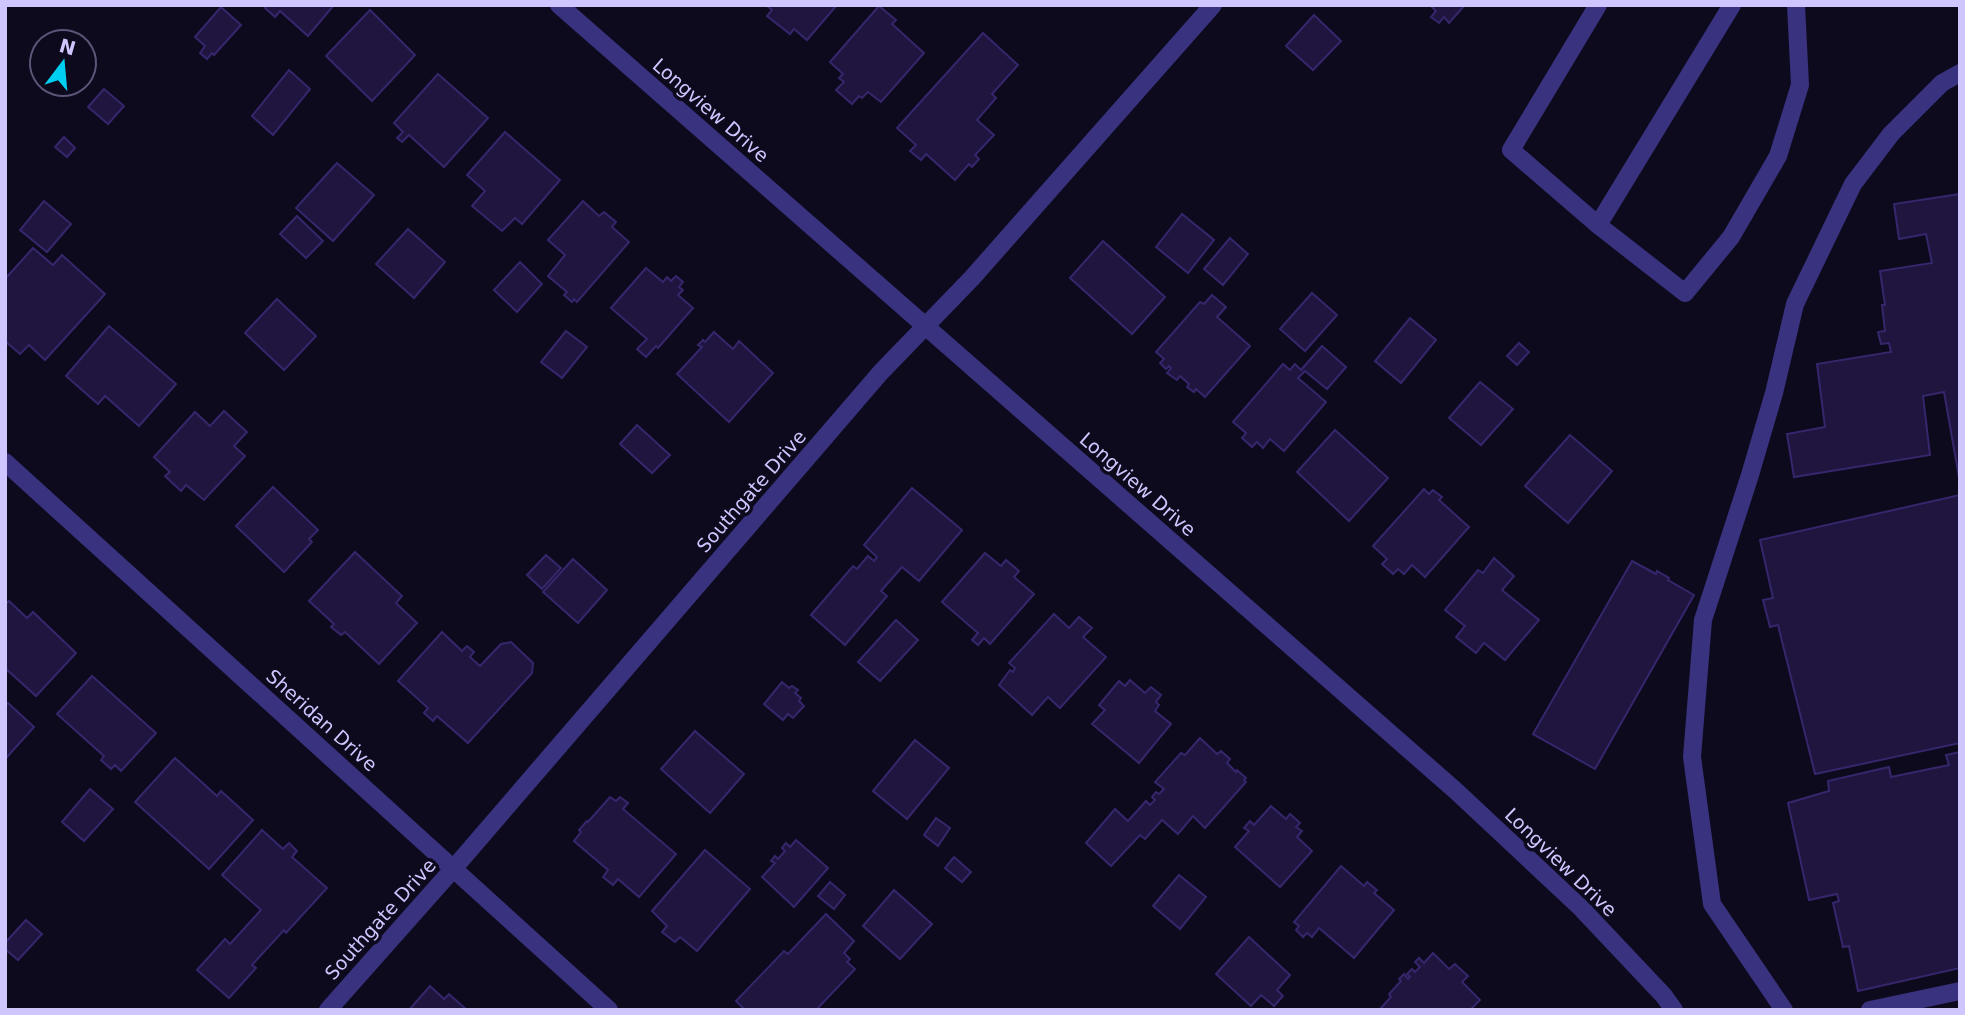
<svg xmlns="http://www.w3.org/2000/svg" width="1965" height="1015" font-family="'DejaVu Sans',sans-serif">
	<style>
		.building { fill: #1f153f; stroke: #36266c; stroke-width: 2 }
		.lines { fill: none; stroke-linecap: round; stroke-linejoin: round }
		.lane { stroke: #38327f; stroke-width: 18 }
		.street { stroke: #38327f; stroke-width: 18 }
		.labels { text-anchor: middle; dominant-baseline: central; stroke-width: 7; stroke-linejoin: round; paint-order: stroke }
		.street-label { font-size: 19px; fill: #cfc6ff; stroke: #0e0a1d }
	</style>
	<rect width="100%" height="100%" fill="#0e0a1d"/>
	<g class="building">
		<polygon points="268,5 334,5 308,36 280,11 275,17 265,8"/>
		<polygon points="766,5 837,5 807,40 794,29 790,34 767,16 772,10"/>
		<polygon points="1430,5 1465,5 1449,23 1444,17 1439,23 1431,17 1436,11"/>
		<polygon points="879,6 896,20 892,24 924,53 881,102 868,92 862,98 859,96 852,104 836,90 844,82 839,78 843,74 830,62"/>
		<polygon points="221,7 241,25 214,55 212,53 207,59 200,53 205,46 195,37"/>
		<polygon points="370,10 415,55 372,101 326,56"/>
		<polygon points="1314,15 1341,41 1313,70 1286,46"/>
		<polygon points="983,33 1018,65 992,94 996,98 977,120 994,135 975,155 979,159 972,167 969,164 955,180 926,154 921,160 910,151 916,145 897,128"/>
		<polygon points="289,70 310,89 273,135 252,116"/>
		<polygon points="438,74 488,118 444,167 409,135 402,142 397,138 403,132 394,123"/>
		<polygon points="104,89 124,106 108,124 88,107"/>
		<polygon points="505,132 560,180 522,224 515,218 502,231 472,206 485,191 467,175"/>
		<polygon points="64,137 75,148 67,157 55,147"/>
		<polygon points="337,163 374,195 333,241 296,208"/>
		<polygon points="1960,194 1960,483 1944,392 1923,396 1930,455 1794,477 1787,434 1825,427 1817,364 1891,352 1889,343 1881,344 1878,332 1885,331 1882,305 1885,305 1880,271 1932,263 1926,234 1899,239 1894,204"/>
		<polygon points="44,201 71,224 47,252 20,230"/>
		<polygon points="583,201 599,216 604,212 616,222 612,227 629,242 577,302 574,299 572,302 564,295 567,292 548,276 565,255 548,240"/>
		<polygon points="1182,214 1214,240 1188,273 1156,247"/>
		<polygon points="297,216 323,241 306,258 280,234"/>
		<polygon points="408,229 445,262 414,298 376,264"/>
		<polygon points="1230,238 1248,254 1223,285 1204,269"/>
		<polygon points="1103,241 1165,297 1132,334 1070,278"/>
		<polygon points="33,248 53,265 62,255 105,294 45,360 29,345 20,354 5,341 5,279"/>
		<polygon points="520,262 542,284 517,312 494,290"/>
		<polygon points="646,268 663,282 667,277 671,281 676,276 683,282 679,287 683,290 678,295 693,308 658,348 656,346 646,357 637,349 647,339 611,308"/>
		<polygon points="1312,293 1337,315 1305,351 1280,329"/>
		<polygon points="1212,295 1226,307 1217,317 1250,346 1205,397 1196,389 1194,392 1187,387 1189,384 1180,376 1177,380 1167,373 1171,368 1169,366 1166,369 1160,363 1164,359 1156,352 1200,302 1204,304"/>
		<polygon points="277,299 316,336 284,370 245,333"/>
		<polygon points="1410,318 1436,340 1401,383 1375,361"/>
		<polygon points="109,326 176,384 139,426 105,396 98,404 66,376"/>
		<polygon points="566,331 587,347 562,378 541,362"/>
		<polygon points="714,332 733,349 739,341 773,373 729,422 677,374 702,347 698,345 703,340 705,342"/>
		<polygon points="1519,343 1529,352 1517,365 1507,356"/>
		<polygon points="1322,346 1346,367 1327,389 1305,371 1298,378 1326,402 1284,451 1270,439 1263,448 1257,442 1252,447 1242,438 1246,433 1233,422 1283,364 1290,370 1295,364 1301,370"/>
		<polygon points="1480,382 1513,409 1481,445 1449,418"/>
		<polygon points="224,411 247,432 234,446 245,456 204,500 186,485 181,491 165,476 170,472 154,457 195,412 210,426"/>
		<polygon points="637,425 670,455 652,473 620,444"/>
		<polygon points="1335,430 1388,478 1349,521 1297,472"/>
		<polygon points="1570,435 1612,471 1568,523 1525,486"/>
		<polygon points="273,487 318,530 309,539 312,542 284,572 236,526"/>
		<polygon points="912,488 962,530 919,581 902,567 881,591 887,596 845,645 811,615 853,566 857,569 868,556 874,561 877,557 864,545"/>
		<polygon points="1424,489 1429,494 1433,490 1442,497 1439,500 1469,527 1425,577 1412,565 1404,574 1398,569 1393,574 1382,564 1387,559 1373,546"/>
		<polygon points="1960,495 1960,743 1815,774 1778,625 1770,627 1763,600 1773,598 1760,540"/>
		<polygon points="355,552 402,596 396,603 417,623 379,664 345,632 341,635 331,627 334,624 309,601"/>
		<polygon points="985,553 1001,566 1006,560 1019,571 1014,577 1034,594 990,644 984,638 978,645 972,640 978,633 942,602"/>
		<polygon points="546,555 561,568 542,589 527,575"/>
		<polygon points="1494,558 1514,576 1502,590 1539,620 1505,660 1484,643 1476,653 1456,637 1465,626 1445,610 1478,570 1483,573"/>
		<polygon points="573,559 607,590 578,623 543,592"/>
		<polygon points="1632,561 1656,574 1657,571 1669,578 1668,580 1694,595 1595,769 1533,734"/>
		<polygon points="9,601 27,618 33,612 76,653 36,696 5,668 5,604"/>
		<polygon points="1054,614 1069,628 1079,617 1092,628 1083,637 1106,657 1060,708 1048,697 1032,715 999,685 1010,670 1013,672 1015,668 1009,663"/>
		<polygon points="896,620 918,640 880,681 858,662"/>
		<polygon points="442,632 462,651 467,646 474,652 470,657 480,666 501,644 511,642 533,663 532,673 468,743 437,716 433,721 424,713 428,708 398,681"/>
		<polygon points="92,676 156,733 121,771 115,765 111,769 101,760 104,756 57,714"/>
		<polygon points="1130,680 1145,693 1151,687 1161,695 1156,702 1159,705 1155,711 1171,724 1139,763 1092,724 1105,710 1099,705 1119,681 1125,686"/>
		<polygon points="782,682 789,688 792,686 798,690 795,693 801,698 799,701 804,706 793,718 788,714 783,720 764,704"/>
		<polygon points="8,703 34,727 7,757 5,755 5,706"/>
		<polygon points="695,731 744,774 710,813 661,769"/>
		<polygon points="1200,738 1217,754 1221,751 1230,759 1227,763 1236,772 1237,770 1246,778 1244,780 1246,782 1205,828 1193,816 1178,834 1162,820 1145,839 1140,835 1111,866 1086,843 1115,809 1128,821 1146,801 1150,805 1155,800 1152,797 1156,792 1159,794 1164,789 1155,782 1181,753 1185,755"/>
		<polygon points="915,740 949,768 907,819 873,791"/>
		<polygon points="1960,752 1960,968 1858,991 1849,946 1843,947 1833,903 1839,901 1837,894 1809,900 1788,803 1829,791 1828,781 1889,767 1891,777 1949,765 1946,755"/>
		<polygon points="175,758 217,796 221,791 253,820 209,869 135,802"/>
		<polygon points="90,789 113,809 84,841 62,822"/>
		<polygon points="610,797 616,801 620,797 628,803 623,809 676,854 639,897 618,879 613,885 603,877 608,870 574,841 581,832 579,830 587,821 588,822"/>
		<polygon points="1271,806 1286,819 1290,814 1300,823 1296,827 1302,831 1297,837 1312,851 1280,887 1235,847 1249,831 1244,828 1250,821 1254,825"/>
		<polygon points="936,818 950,828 938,846 924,835"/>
		<polygon points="262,830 283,849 289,843 297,851 292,857 327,888 286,933 284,930 252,965 256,968 229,998 197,970 225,939 230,944 261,910 222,875"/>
		<polygon points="796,840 828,868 794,907 762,877 775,863 771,861 775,856 778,859 785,851 782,848 786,843 790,847"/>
		<polygon points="705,850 750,889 697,951 680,937 675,942 662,932 667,926 652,911"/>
		<polygon points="954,857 971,872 962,882 945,868"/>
		<polygon points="1341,866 1364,886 1367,882 1377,890 1374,893 1394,910 1354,958 1319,928 1312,937 1307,933 1303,937 1296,930 1299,926 1294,922"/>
		<polygon points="1179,875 1206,897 1180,929 1153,906"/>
		<polygon points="830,882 845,895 834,909 818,896"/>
		<polygon points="894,890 932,924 900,959 863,926"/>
		<polygon points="826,914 854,941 844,953 850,959 847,962 855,969 816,1010 745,1010 736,1001 784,951 788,954"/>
		<polygon points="26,920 42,934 18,960 5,949 5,943"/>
		<polygon points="1249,937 1290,975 1277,990 1283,996 1274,1006 1261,995 1251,1006 1216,974"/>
		<polygon points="1433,953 1449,969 1455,964 1468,976 1462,982 1480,1000 1470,1010 1379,1010 1391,997 1389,994 1401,981 1399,979 1404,974 1408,979 1410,977 1407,974 1412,969 1415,972 1420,967 1415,962 1419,958 1424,963"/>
		<polygon points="430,986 444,999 449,994 467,1010 409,1010"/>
	</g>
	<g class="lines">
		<g class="lane">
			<polyline points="1598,5 1511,150 1598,225 1685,293 1731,237 1778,156 1800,85 1796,5"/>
			<polyline points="1598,225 1732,5"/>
			<polyline points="1784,1010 1712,904 1692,757 1703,620 1750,475 1774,393 1795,304 1853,184 1891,134 1942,83 1960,73"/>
			<polyline points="1870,1010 1960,991"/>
		</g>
		<g class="street">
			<polyline points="559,5 1456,791 1581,908 1664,996 1674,1010"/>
			<polyline points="5,462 609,1010"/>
			<polyline points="328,1010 454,868 881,372 972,278 1213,5"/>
		</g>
	</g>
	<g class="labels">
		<g class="street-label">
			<text transform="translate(711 110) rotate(41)">Longview Drive</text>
			<text transform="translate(1138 484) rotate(41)">Longview Drive</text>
			<text transform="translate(751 491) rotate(-49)">Southgate Drive</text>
			<text transform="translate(322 720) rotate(42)">Sheridan Drive</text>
			<text transform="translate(1561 862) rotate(44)">Longview Drive</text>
			<text transform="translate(380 919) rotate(-48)">Southgate Drive</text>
		</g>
	</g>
	<rect width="1965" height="1015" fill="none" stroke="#cfc6ff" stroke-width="14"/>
	<g transform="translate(63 63) rotate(16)"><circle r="33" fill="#0e0a1d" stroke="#5b5577" stroke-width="2"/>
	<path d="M0-5L12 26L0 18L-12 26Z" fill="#00cff1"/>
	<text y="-10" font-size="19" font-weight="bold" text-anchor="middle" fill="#cfc6ff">N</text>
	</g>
</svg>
